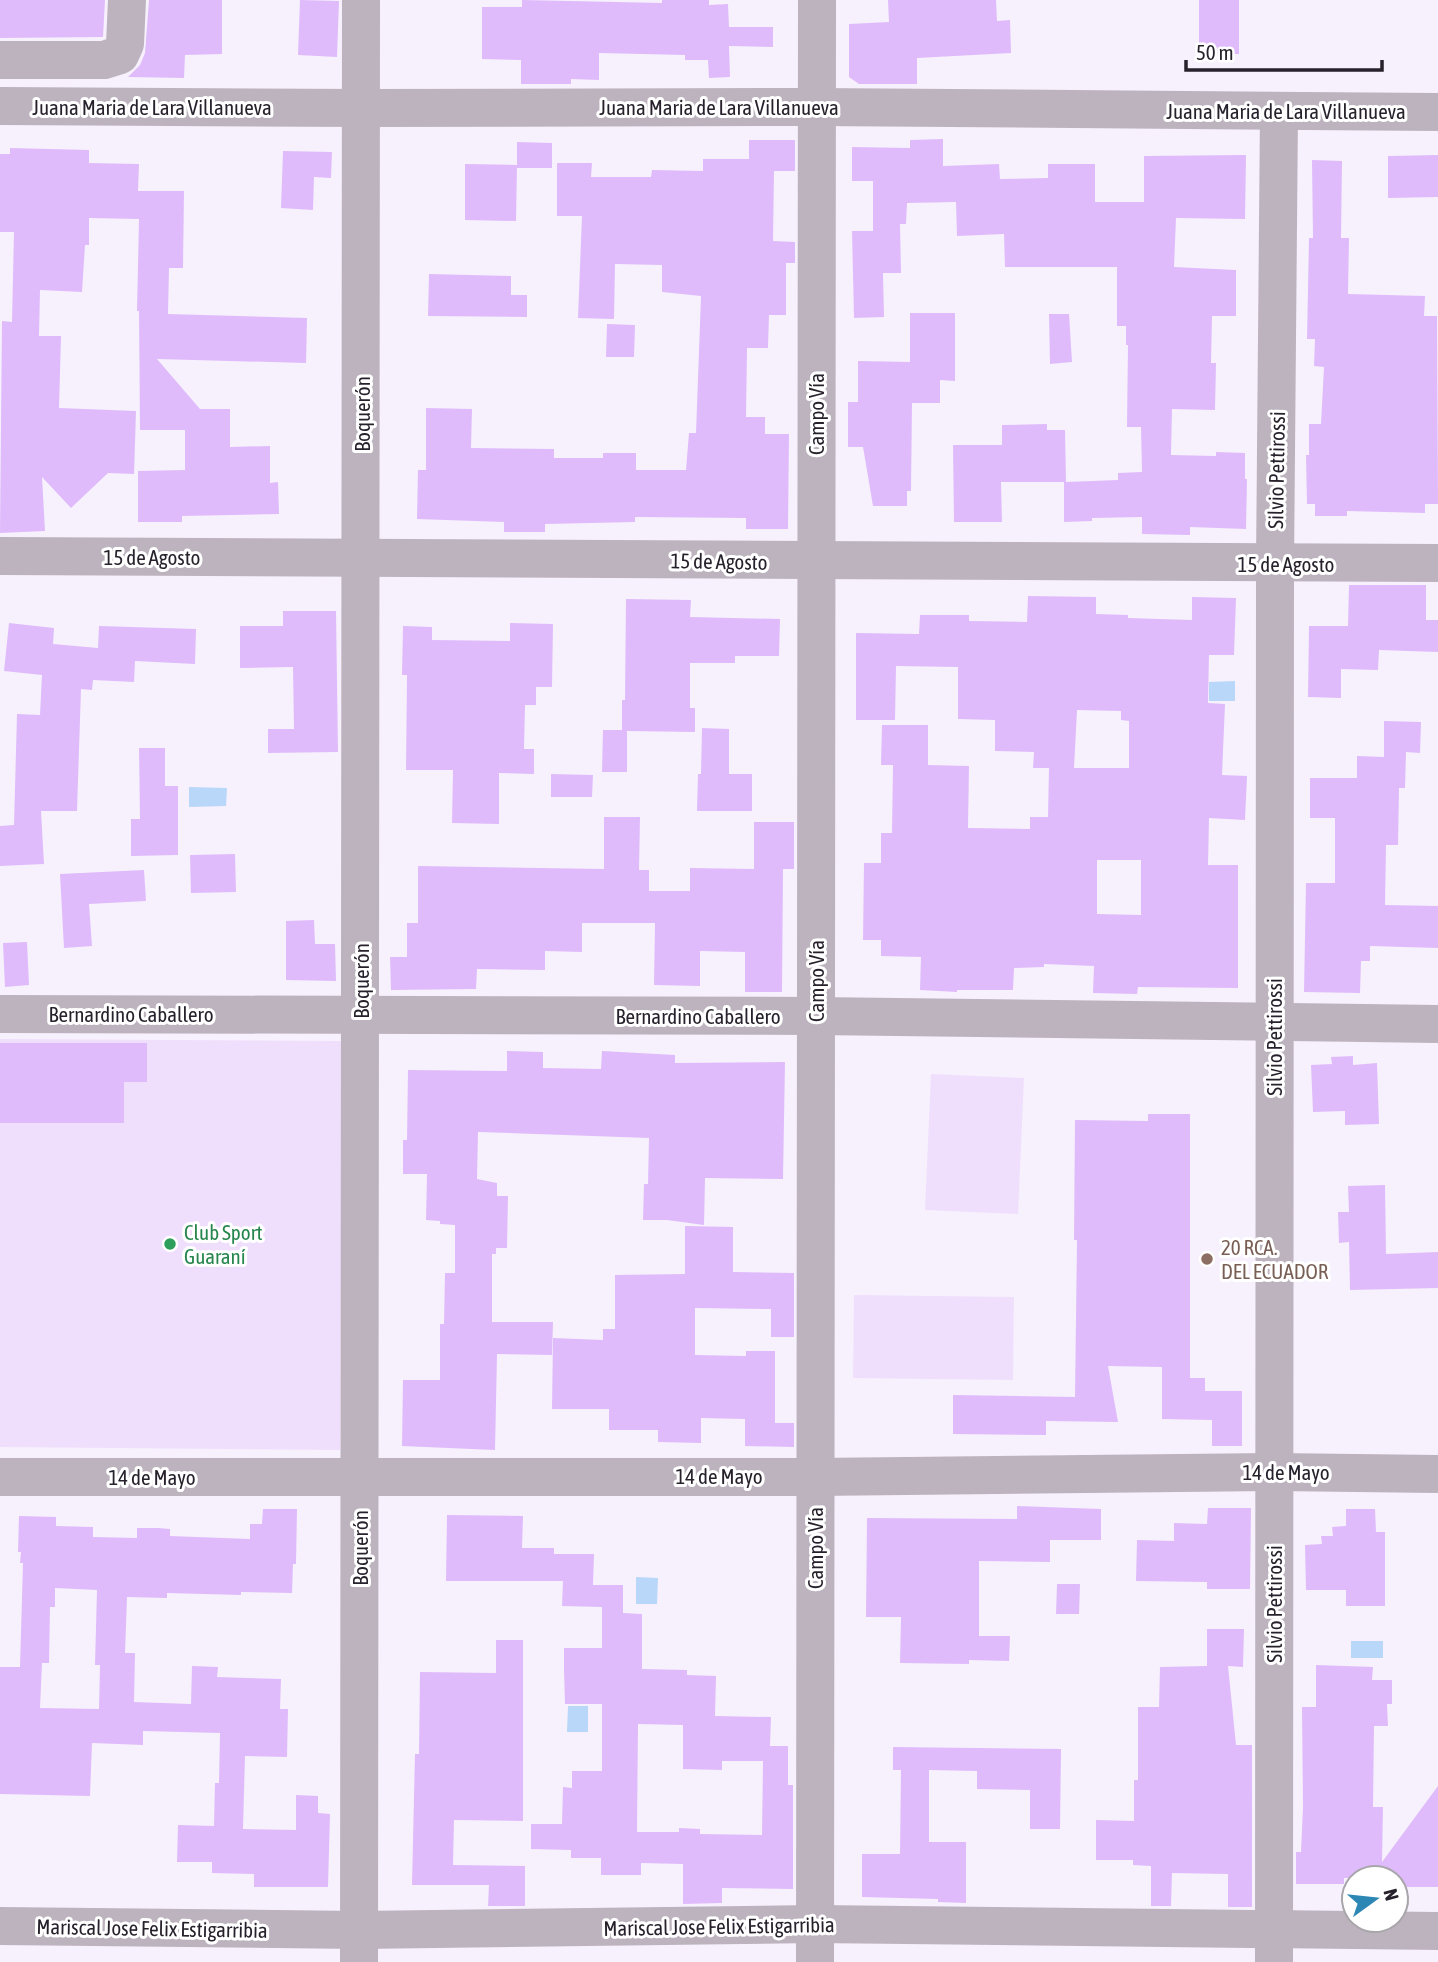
<svg xmlns="http://www.w3.org/2000/svg" width="1438" height="1962" font-family="'Asap Condensed',sans-serif">
	<style>
		.green { fill: #efdffc }
		.water { fill: #b9d7f9 }
		.building { fill: #dfbbfb; fill-rule: evenodd }
		.lines { fill: none; stroke-linecap: round; stroke-linejoin: round }
		.minor { stroke: #bdb3be; stroke-width: 38 }
		.leisure-dot { fill: #2e9e5b; stroke: #fff; stroke-width: 2.5 }
		.education-dot { fill: #8d6e63; stroke: #fff; stroke-width: 2.5 }
		.labels { text-anchor: middle; dominant-baseline: central; stroke-width: 6; stroke-linejoin: round; paint-order: stroke }
		.street-label { font-size: 21px; fill: #27212c; stroke: #fff }
		.leisure-label { font-size: 21px; fill: #27864d; stroke: #fff; text-anchor: start }
		.education-label { font-size: 21px; fill: #785e54; stroke: #fff; text-anchor: start }
	</style>
	<rect width="100%" height="100%" fill="#f7f1fd"/>
	<g class="green">
		<polygon points="0,1039 342,1041 340,1450 0,1447"/>
		<polygon points="931,1074 1024,1078 1018,1214 925,1210"/>
		<polygon points="854,1295 1014,1297 1013,1380 853,1378"/>
	</g>
	<g class="water">
		<polygon points="1235,681 1235,701 1209,701 1209,682"/>
		<polygon points="189,787 227,788 226,806 189,807"/>
		<polygon points="636,1577 658,1578 657,1604 636,1604"/>
		<rect x="1351" y="1641" width="32" height="17"/>
		<polygon points="568,1706 588,1706 588,1732 567,1732"/>
	</g>
	<g class="building">
		<polygon points="0,0 105,0 103,37 0,38"/>
		<polygon points="149,0 222,0 222,54 185,55 184,78 128,77 140,65 145,53"/>
		<polygon points="300,0 339,1 337,57 298,55"/>
		<polygon points="522,0 662,3 662,0 709,0 709,5 728,4 729,27 773,27 773,47 729,46 730,77 709,78 708,60 685,60 685,55 599,53 599,80 571,79 571,84 521,84 521,60 482,59 482,7 522,7"/>
		<polygon points="888,0 996,0 997,21 1010,20 1011,53 917,58 917,84 859,84 849,77 849,24 889,22"/>
		<rect x="1199" y="0" width="40" height="54"/>
		<polygon points="943,139 943,166 999,164 1000,179 1048,178 1048,164 1095,164 1095,202 1144,202 1144,156 1246,155 1245,219 1176,218 1174,267 1236,270 1236,316 1212,316 1211,363 1216,363 1215,410 1172,409 1171,455 1216,456 1216,452 1245,453 1245,479 1247,479 1246,529 1190,527 1190,535 1142,534 1142,517 1092,518 1092,521 1064,522 1064,482 1001,482 1002,522 954,522 953,445 1002,445 1002,425 1047,424 1047,430 1065,430 1066,482 1118,480 1118,473 1142,472 1141,427 1127,427 1128,345 1126,345 1126,326 1117,326 1117,267 1005,267 1004,234 957,236 956,202 907,203 906,224 900,224 901,273 883,273 884,317 854,318 852,231 873,231 873,181 852,181 852,147 910,148 910,140"/>
		<polygon points="749,140 795,140 795,171 774,171 773,241 795,242 795,263 786,263 786,315 769,315 768,348 747,348 746,417 765,417 765,434 789,434 788,529 746,529 746,518 635,517 635,522 545,524 545,532 504,532 504,522 417,519 418,470 426,470 426,408 472,409 471,448 554,449 554,458 603,458 603,453 636,453 636,470 686,470 689,433 696,433 701,296 662,292 662,265 615,264 614,319 578,318 582,216 557,216 557,163 592,163 591,177 651,177 652,170 703,171 703,159 749,159"/>
		<polygon points="517,142 552,143 552,168 517,168"/>
		<polygon points="10,148 89,150 89,163 139,164 138,191 184,191 183,268 169,268 168,314 307,318 306,363 157,359 200,409 230,409 230,447 270,446 270,483 278,482 279,514 182,516 182,522 138,522 138,471 185,470 185,430 140,430 139,311 137,311 139,219 89,218 89,245 85,245 82,292 40,290 39,336 61,336 59,408 136,411 134,474 108,473 71,508 42,477 45,531 0,533 2,321 12,322 14,232 0,232 0,154 10,154"/>
		<polygon points="283,151 332,152 331,178 314,177 313,210 281,208"/>
		<polygon points="1438,155 1438,197 1388,198 1388,156"/>
		<polygon points="1312,160 1342,161 1341,238 1349,238 1348,294 1425,296 1424,316 1437,316 1438,504 1425,504 1425,513 1347,511 1347,516 1315,516 1315,504 1307,504 1306,455 1309,455 1309,424 1321,424 1324,367 1314,366 1315,339 1307,339 1309,238 1313,238"/>
		<polygon points="465,164 517,165 516,221 465,220"/>
		<polygon points="429,274 511,276 511,295 527,295 527,317 428,316"/>
		<polygon points="910,313 955,313 955,381 940,380 940,403 912,403 911,491 907,491 907,506 873,506 863,447 848,447 848,402 858,402 858,361 910,362"/>
		<polygon points="1049,314 1069,314 1072,362 1050,364"/>
		<polygon points="607,324 635,325 634,357 606,357"/>
		<polygon points="1349,585 1426,585 1426,620 1438,620 1438,652 1379,650 1378,670 1341,669 1341,698 1308,697 1309,626 1348,626"/>
		<path d="M1028,596L1096,597V614L1128,615V618L1192,620V597L1236,598L1234,655H1209L1208,703L1225,704L1222,775L1247,776L1245,820L1209,818L1208,865H1238V988L1138,987L1137,994L1093,993L1094,966L1044,964V967L1014,968L1013,990H957V992L920,990L921,957L881,956V940H863L864,863H881V833H892L893,765H881L882,725H928V765L969,766L968,828L1030,829V817H1048L1049,768H1033L1034,752L995,751V720L958,719V667L896,666L895,720H856V633L919,634L920,615H969V621L1027,622ZM1077,710L1121,711V720L1129,721V768H1074ZM1097,860H1141V915L1097,914Z"/>
		<polygon points="626,599 691,600 690,617 780,619 779,656 735,656 735,663 690,663 690,708 695,708 695,732 627,731 627,772 602,772 603,730 622,730 622,700 625,700"/>
		<polygon points="283,611 336,611 338,752 268,753 268,729 294,729 293,667 240,668 240,626 283,626"/>
		<polygon points="9,623 54,628 53,644 98,648 99,626 196,629 195,664 135,661 134,682 93,680 92,690 81,689 77,811 41,811 44,864 0,866 0,826 14,825 17,714 40,715 42,675 4,671"/>
		<polygon points="510,623 553,624 552,687 536,687 536,705 525,705 524,749 534,749 534,774 499,773 499,824 452,823 453,770 406,770 407,675 402,675 403,626 432,627 432,640 510,641"/>
		<polygon points="1384,721 1421,722 1420,753 1406,752 1405,788 1399,788 1398,845 1386,845 1385,905 1438,906 1438,948 1370,946 1370,961 1361,961 1360,993 1304,992 1306,883 1335,883 1335,818 1310,818 1310,778 1357,778 1357,756 1384,757"/>
		<polygon points="702,728 729,729 729,774 752,774 752,811 697,811 698,774 701,774"/>
		<polygon points="139,748 165,748 165,786 178,786 178,855 131,856 131,819 140,819"/>
		<polygon points="551,774 593,775 592,797 551,797"/>
		<polygon points="604,817 640,817 639,870 649,870 649,891 690,891 690,868 754,869 754,822 794,822 794,869 783,869 782,992 745,992 745,952 700,951 700,986 654,985 655,923 582,923 582,952 545,951 545,970 477,969 476,989 391,990 390,957 407,957 407,923 418,923 418,866 604,869"/>
		<polygon points="235,854 236,892 191,893 190,855"/>
		<polygon points="144,870 146,901 89,904 92,946 64,948 60,874"/>
		<polygon points="314,920 315,944 335,944 336,981 286,980 286,921"/>
		<polygon points="27,942 29,985 5,987 3,943"/>
		<polygon points="0,1043 147,1043 147,1082 124,1082 124,1123 0,1123"/>
		<polygon points="507,1051 543,1052 543,1068 601,1069 602,1051 675,1055 675,1063 785,1062 783,1179 705,1178 704,1225 667,1220 643,1220 644,1184 648,1184 649,1138 478,1132 477,1179 497,1183 497,1196 508,1196 507,1248 496,1248 496,1254 492,1254 492,1322 553,1322 552,1355 497,1354 495,1450 402,1446 403,1380 440,1380 440,1324 444,1324 445,1273 455,1273 455,1225 440,1224 440,1221 426,1220 427,1174 403,1174 403,1140 407,1140 408,1070 507,1071"/>
		<polygon points="1353,1056 1353,1065 1377,1063 1379,1124 1345,1125 1345,1111 1313,1112 1311,1065 1332,1064 1331,1057"/>
		<polygon points="1148,1114 1190,1114 1190,1378 1205,1378 1205,1391 1242,1391 1242,1446 1212,1446 1212,1420 1162,1419 1162,1367 1108,1366 1118,1422 1046,1421 1046,1435 953,1434 953,1395 1075,1397 1077,1240 1074,1240 1075,1120 1148,1121"/>
		<polygon points="1385,1185 1386,1254 1438,1252 1438,1288 1350,1290 1349,1242 1339,1243 1338,1212 1349,1212 1348,1186"/>
		<polygon points="685,1226 733,1227 733,1272 794,1273 794,1337 771,1337 771,1309 695,1308 695,1355 746,1356 746,1351 775,1351 775,1423 794,1423 794,1447 745,1446 745,1419 701,1418 701,1443 658,1442 658,1430 609,1430 609,1409 552,1409 553,1338 603,1340 603,1329 615,1329 615,1275 685,1274"/>
		<polygon points="1017,1506 1101,1509 1101,1540 1050,1540 1050,1562 979,1561 979,1636 1010,1636 1009,1661 969,1660 969,1664 900,1663 901,1617 866,1617 867,1518 1017,1519"/>
		<polygon points="1208,1508 1251,1508 1250,1589 1207,1589 1207,1582 1136,1581 1137,1540 1174,1541 1174,1523 1207,1524"/>
		<path d="M263,1509H297L296,1564H293L292,1593L241,1592V1595L167,1593V1598L127,1597L125,1653H135L134,1702L191,1704L192,1666L218,1667L217,1677L281,1679L280,1709H288L287,1757L245,1756L243,1829L296,1830V1795L318,1796V1813L330,1814L328,1887H254V1874L212,1873V1862H177L178,1825L214,1826L215,1783H219L220,1733L143,1731V1745L92,1743L90,1796L0,1794V1667H20L23,1563H20L21,1552H18L19,1516L56,1517V1526L93,1527V1537L137,1538V1528H158L170,1529V1536L250,1539V1524H262ZM55,1588L97,1590L95,1665H100L99,1709L40,1708L42,1663H49L50,1607H55Z"/>
		<polygon points="1346,1509 1375,1509 1376,1532 1385,1532 1385,1606 1346,1606 1346,1590 1306,1590 1305,1545 1322,1544 1321,1536 1333,1536 1332,1527 1346,1526"/>
		<path d="M447,1515L523,1516L522,1548H554V1554H594L593,1585H623V1613L642,1614V1669L687,1670V1675L716,1676L715,1716L771,1717L770,1746H788V1785H793V1889L722,1888V1903L683,1904V1864L641,1863V1875H601V1858H571V1850L531,1849V1824H562L563,1787L572,1788V1771H602V1704H565L564,1670V1648H602V1607L562,1606L563,1581H446ZM638,1724L683,1725V1769L722,1770V1761H763L762,1835L700,1834V1829L679,1828V1832H637Z"/>
		<polygon points="1057,1584 1080,1584 1079,1614 1056,1614"/>
		<polygon points="1207,1629 1244,1629 1243,1667 1228,1666 1236,1745 1252,1745 1252,1907 1228,1907 1228,1874 1172,1873 1171,1906 1151,1906 1151,1866 1133,1865 1133,1860 1096,1860 1096,1820 1134,1821 1134,1780 1138,1780 1138,1707 1159,1707 1160,1667 1207,1666"/>
		<polygon points="496,1640 523,1640 523,1821 454,1820 453,1865 525,1866 525,1906 488,1906 489,1885 412,1885 415,1754 419,1754 420,1672 496,1673"/>
		<polygon points="1316,1665 1373,1667 1372,1680 1392,1680 1392,1704 1387,1704 1388,1726 1374,1726 1373,1807 1383,1807 1382,1862 1438,1786 1438,1887 1396,1887 1396,1878 1344,1878 1344,1884 1296,1884 1296,1852 1301,1852 1303,1807 1302,1707 1316,1707"/>
		<polygon points="893,1747 1061,1749 1060,1829 1030,1829 1030,1790 977,1789 977,1771 929,1770 929,1842 966,1842 966,1903 938,1902 938,1899 862,1897 862,1854 900,1854 901,1770 893,1770"/>
	</g>
	<g class="lines">
		<g class="minor">
			<polyline points="0,60 104,60 120,55 125,44 127,0"/>
			<polyline points="0,106 362,108 817,107 1438,112"/>
			<polyline points="0,556 1438,563"/>
			<polyline points="0,1014 816,1016 1438,1024"/>
			<polyline points="0,1477 816,1477 1274,1472 1438,1474"/>
			<polyline points="0,1926 359,1930 815,1924 1438,1931"/>
			<polyline points="359,1962 361,0"/>
			<polyline points="815,1962 817,0"/>
			<polyline points="1274,1962 1275,564 1279,112"/>
		</g>
	</g>
	<circle class="leisure-dot" cx="170" cy="1244" r="7"/>
	<circle class="education-dot" cx="1207" cy="1259" r="7"/>
	<g class="labels">
		<g class="street-label">
			<text x="152" y="107">Juana Maria de Lara Villanueva</text>
			<text x="719" y="107">Juana Maria de Lara Villanueva</text>
			<text x="1286" y="111">Juana Maria de Lara Villanueva</text>
			<text transform="translate(362 414) rotate(-90)">Boquerón</text>
			<text transform="translate(816 414) rotate(-90)">Campo Vía</text>
			<text transform="translate(1276 470) rotate(-89)">Silvio Pettirossi</text>
			<text x="152" y="557">15 de Agosto</text>
			<text transform="translate(719 561) rotate(1)">15 de Agosto</text>
			<text x="1286" y="564">15 de Agosto</text>
			<text transform="translate(361 981) rotate(-90)">Boquerón</text>
			<text transform="translate(816 981) rotate(-90)">Campo Vía</text>
			<text x="131" y="1014">Bernardino Caballero</text>
			<text x="698" y="1016">Bernardino Caballero</text>
			<text transform="translate(1274 1037) rotate(-90)">Silvio Pettirossi</text>
			<text x="1286" y="1472">14 de Mayo</text>
			<text x="719" y="1476">14 de Mayo</text>
			<text x="152" y="1477">14 de Mayo</text>
			<text transform="translate(360 1548) rotate(-90)">Boquerón</text>
			<text transform="translate(815 1548) rotate(-90)">Campo Vía</text>
			<text transform="translate(1274 1604) rotate(-90)">Silvio Pettirossi</text>
			<text transform="translate(719 1926) rotate(-1)">Mariscal Jose Felix Estigarribia</text>
			<text transform="translate(152 1928) rotate(1)">Mariscal Jose Felix Estigarribia</text>
		</g>
		<g class="leisure-label">
			<text x="184" y="1232">Club Sport<tspan x="184" dy="24">Guaraní</tspan></text>
		</g>
		<g class="education-label">
			<text x="1221" y="1247">20 RCA.<tspan x="1221" dy="24">DEL ECUADOR</tspan></text>
		</g>
	</g>
	<g transform="translate(1375 1899) rotate(75)"><circle r="33" fill="#ffffff" stroke="#a9a6ab" stroke-width="2"/>
	<path d="M0-5L12 26L0 18L-12 26Z" fill="#2d87b4"/>
	<text y="-10" font-size="19" font-weight="bold" text-anchor="middle" fill="#27212c">N</text>
	</g>
	<path d="M1186 60v10h196v-10" fill="none" stroke="#27212c" stroke-width="3.5"/>
	<text x="1196" y="60" font-size="21" fill="#27212c" stroke="#ffffff" stroke-width="5" paint-order="stroke">50 m</text>
</svg>
